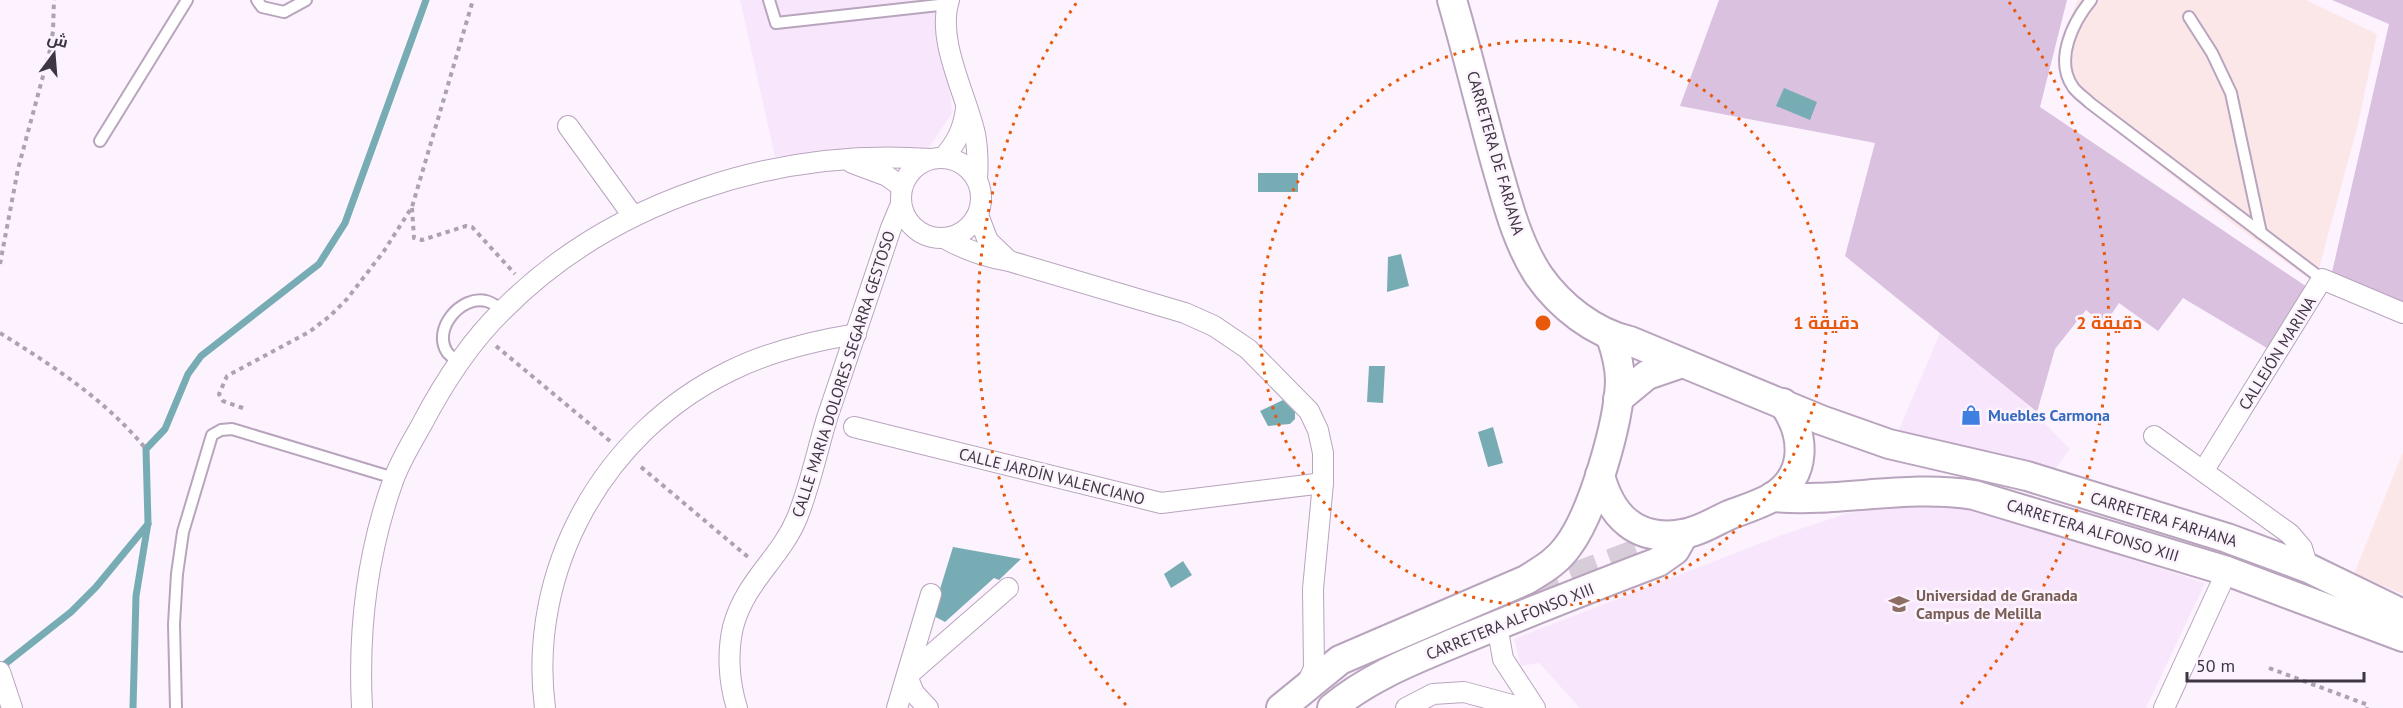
<svg xmlns="http://www.w3.org/2000/svg" width="2403" height="708" font-family="'PT Sans',Cairo,sans-serif">
	<style>
		.built { fill: #f8e7fc }
		.industrial { fill: #fce7e8 }
		.green { fill: #d9c1df }
		.water { fill: #78acb5 }
		.lines { fill: none; stroke-linecap: round; stroke-linejoin: round }
		.stream { stroke: #78acb5; stroke-width: 7 }
		.secondary-tunnel { stroke: #d6cdd8; stroke-width: 28; stroke-dasharray: 28 14; stroke-linecap: butt }
		.lane-casing { stroke: #b9a4be; stroke-width: 14 }
		.street-casing { stroke: #b9a4be; stroke-width: 22 }
		.secondary-casing { stroke: #b9a4be; stroke-width: 32 }
		.path { stroke: #aca3ae; stroke-width: 4; stroke-dasharray: 4.5 4.5; stroke-linecap: butt }
		.lane { stroke: #fff; stroke-width: 10 }
		.street { stroke: #fff; stroke-width: 20 }
		.secondary { stroke: #fff; stroke-width: 28 }
		.ring { fill: none; stroke: #e8590c; stroke-width: 3; stroke-dasharray: 3 6 }
		.labels { text-anchor: middle; dominant-baseline: central; stroke-width: 5; stroke-linejoin: round; paint-order: stroke }
		.street-label { font-size: 16px; fill: #3e3641; stroke: #fcf3fe }
		.shop-label { font-size: 16px; font-weight: bold; fill: #366cbe; stroke: #fcf3fe; text-anchor: start }
		.education-label { font-size: 16px; font-weight: bold; fill: #785e54; stroke: #fcf3fe; text-anchor: start }
		.centre { fill: #e8590c; stroke: #fcf3fe; stroke-width: 3 }
		.ring-label { font-size: 18px; text-anchor: middle; font-weight: bold; fill: #e8590c; stroke: #fcf3fe; stroke-width: 5; stroke-linejoin: round; paint-order: stroke }
	</style>
	<rect width="100%" height="100%" fill="#fcf3fe"/>
	<g class="built">
		<polygon points="740,0 947,0 945,49 952,113 928,149 867,147 775,157"/>
		<polygon points="1940,333 2019,397 2070,449 2052,473 1898,432"/>
		<polygon points="1907,505 1943,506 1993,513 2205,583 2146,708 1580,708 1539,663 1521,666 1514,639 1782,535 1848,513"/>
	</g>
	<g class="industrial">
		<polygon points="2078,0 2306,0 2377,34 2358,124 2315,283 2232,223 2073,97 2060,65 2062,36"/>
		<polygon points="2403,452 2403,594 2354,574"/>
	</g>
	<g class="green">
		<polygon points="1719,0 2067,0 2040,107 2313,291 2277,354 2183,298 2158,331 2119,303 2104,325 2086,310 2055,349 2037,412 1845,256 1875,143 1680,106"/>
		<polygon points="2332,0 2403,0 2403,305 2330,281 2389,24"/>
	</g>
	<g class="water">
		<polygon points="1784,88 1817,102 1810,120 1776,106"/>
		<rect x="1258" y="173" width="40" height="19"/>
		<polygon points="1401,254 1409,286 1387,292 1388,257"/>
		<polygon points="1369,366 1385,366 1383,403 1367,402"/>
		<polygon points="1283,400 1295,412 1295,419 1290,424 1268,426 1260,411"/>
		<polygon points="1493,427 1503,463 1488,467 1478,432"/>
		<polygon points="953,547 1021,559 999,580 994,578 945,622 932,615"/>
		<polygon points="1183,561 1192,575 1171,588 1164,574"/>
	</g>
	<g class="lines">
		<g class="stream">
			<polyline points="0,668 71,612 96,587 148,524"/>
			<polyline points="133,708 136,596 148,523 146,449 165,429 188,374 201,356 319,264 345,223 426,0"/>
		</g>
		<polyline class="secondary-tunnel" points="1493,607 1685,535"/>
		<g class="lane-casing">
			<g id="lane">
				<polyline points="257,0 262,7 284,12 306,0"/>
				<polyline points="769,0 776,23 948,4"/>
				<path d="M2091,0C2073,22 2054,60 2073,87C2077,93 2085,98 2090,103L2322,279"/>
				<polyline points="2189,17 2212,53 2231,93 2261,233"/>
				<polyline points="100,141 187,0"/>
				<path d="M458,362C455,359 450,356 447,352C432,329 461,295 486,301C491,302 498,307 503,310"/>
				<polyline points="176,708 174,624 177,574 183,532 212,435 221,430 232,429 394,478"/>
			</g>
		</g>
		<g class="street-casing">
			<g id="street">
				<path d="M949,0C936,40 966,94 975,134C978,150 978,164 977,180"/>
				<polyline points="568,126 633,216"/>
				<path d="M943,158C957,142 963,130 966,109"/>
				<circle cx="941" cy="198" r="40"/>
				<polyline points="852,163 887,176 902,187"/>
				<polyline points="978,215 988,241 1009,261"/>
				<path d="M944,238C965,250 985,257 1009,261L1185,313L1214,326L1248,349L1309,411L1318,430L1323,453V483L1313,589L1314,668L1307,684"/>
				<polyline points="854,427 1161,503 1323,483"/>
				<polyline points="2154,436 2290,534 2302,548 2308,568"/>
				<polyline points="2204,470 2322,279 2403,313"/>
				<polyline points="1497,625 1503,659 1535,708"/>
				<polyline points="0,672 12,708"/>
				<path d="M362,708C358,631 367,554 393,481C400,461 412,442 422,424C444,382 469,343 503,310C612,200 777,148 930,159"/>
				<path d="M545,708C527,569 604,432 730,371C770,351 813,341 856,334"/>
				<path d="M737,708C729,683 727,653 733,627C745,581 780,559 797,518C810,486 817,451 827,418C848,354 870,291 891,228L901,204"/>
				<polyline points="897,708 931,594"/>
				<polyline points="928,708 914,693 907,676 1008,588"/>
				<polyline points="1406,708 1433,694 1464,692 1523,708"/>
				<polyline points="2164,708 2227,571"/>
			</g>
		</g>
		<g class="secondary-casing">
			<g id="secondary">
				<path d="M1452,0C1468,55 1481,110 1496,164C1507,202 1517,243 1539,276C1560,306 1594,333 1630,341L1821,420L1889,444L2027,476L2227,538L2308,568L2403,614"/>
				<polyline points="1618,399 1647,375 1682,363"/>
				<path d="M1600,475C1611,517 1637,542 1682,534C1698,532 1714,522 1729,515C1742,510 1758,505 1771,498C1809,475 1805,434 1783,403"/>
				<path d="M1772,497C1840,503 1906,484 1974,495L2227,571L2403,637"/>
				<path d="M1281,708L1340,660L1526,580C1542,570 1557,562 1568,546C1593,513 1619,422 1620,381C1620,366 1616,351 1611,337"/>
				<path d="M1332,708C1370,676 1416,659 1461,640C1527,613 1592,587 1658,562L1675,550L1684,534"/>
			</g>
		</g>
		<g class="path">
			<polyline points="412,208 414,238 422,240 466,226 472,227 515,274"/>
			<polyline points="0,264 18,169 50,50 53,31 54,0"/>
			<path d="M0,333C53,366 106,400 146,449"/>
			<polyline points="496,346 610,441"/>
			<polyline points="243,408 223,401 219,394 227,376 309,332 330,316 347,299 384,251 412,207 473,0"/>
			<polyline points="641,467 748,557"/>
			<polyline points="2269,668 2368,705 2367,708"/>
		</g>
		<use href="#lane" class="lane"/>
		<use href="#street" class="street"/>
		<use href="#secondary" class="secondary"/>
	</g>
	<g class="ring">
		<circle cx="1543" cy="323" r="283"/>
		<path d="M1126 705A566 566 0 0 1 1077 2M2009 2A566 566 0 0 1 1960 705"/>
	</g>
	<defs>
		<g id="shop-bare" transform="scale(1.62)"><path d="M-5-2.5h2.3a2.7 3.5 0 0 1 5.4 0H5L5.5 6h-11ZM-1.5-2.5h3a1.5 2.3 0 0 0-3 0Z" fill="#3f7fe0" stroke="#fcf3fe" stroke-width="2.5" paint-order="stroke"/></g>
		<g id="university-bare" transform="scale(1.62)"><path d="M0-5L7-2L0 1L-7-2ZM-4 1L0 2.5L4 1V4Q0 6-4 4Z" fill="#8d6e63" stroke="#fcf3fe" stroke-width="2.5" paint-order="stroke"/></g>
	</defs>
	<g fill-rule="evenodd">
		<use href="#shop-bare" x="1971" y="415"/>
		<use href="#university-bare" x="1899" y="604"/>
	</g>
	<g class="labels">
		<g class="street-label">
			<text transform="translate(1496 153) rotate(74)">CARRETERA DE FARJANA</text>
			<text transform="translate(2277 353) rotate(-58)">CALLEJÓN MARINA</text>
			<text transform="translate(843 374) rotate(-72)">CALLE MARIA DOLORES SEGARRA GESTOSO</text>
			<text transform="translate(1052 476) rotate(14)">CALLE JARDÍN VALENCIANO</text>
			<text transform="translate(2164 519) rotate(17)">CARRETERA FARHANA</text>
			<text transform="translate(2093 530) rotate(17)">CARRETERA ALFONSO XIII</text>
			<text transform="translate(1510 621) rotate(-22)">CARRETERA ALFONSO XIII</text>
		</g>
		<g class="shop-label">
			<text x="1988" y="415">Muebles Carmona</text>
		</g>
		<g class="education-label">
			<text x="1916" y="595">Universidad de Granada<tspan x="1916" dy="18">Campus de Melilla</tspan></text>
		</g>
	</g>
	<circle cx="1543" cy="323" r="9" class="centre"/>
	<g class="ring-label">
		<text x="1826" y="329">1 دقيقة</text>
		<text x="2109" y="329">2 دقيقة</text>
	</g>
	<g transform="translate(54 54) rotate(16)" stroke="#fcf3fe" stroke-width="4.5" paint-order="stroke">
	<path d="M0-4.5L10 22L0 15L-10 22Z" fill="#3e3641"/>
	<text y="-9" font-size="16" font-weight="bold" text-anchor="middle" fill="#3e3641">ش</text>
	</g>
	<path d="M2187 672v9h177v-9" fill="none" stroke="#3e3641" stroke-width="3"/>
	<text x="2196" y="672" font-size="18" fill="#3e3641" stroke="#fcf3fe" stroke-width="4.5" paint-order="stroke">50 m</text>
</svg>
